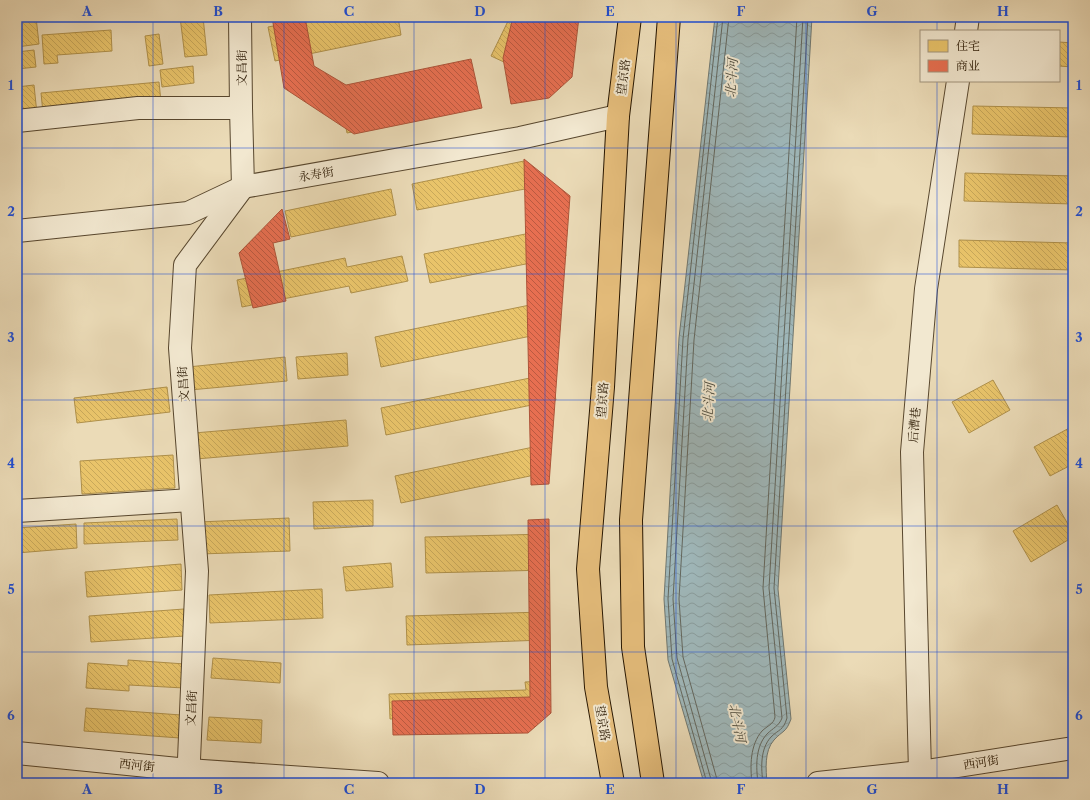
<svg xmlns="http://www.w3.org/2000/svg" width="1090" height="800" font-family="'Libre Caslon Text','Noto Serif SC',serif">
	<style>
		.water { fill: url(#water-waves); stroke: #6f7770 }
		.homes { fill: url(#homes-back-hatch); stroke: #af904a }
		.shops { fill: url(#shops-back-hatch); stroke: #ad5439 }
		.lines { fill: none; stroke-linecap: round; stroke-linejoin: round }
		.shore { stroke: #63675e; stroke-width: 1 }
		.minor-casing { stroke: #58472e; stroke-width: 24 }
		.major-casing { stroke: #271600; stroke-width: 24 }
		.minor { stroke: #f2e8d0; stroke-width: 22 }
		.major { stroke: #e6be7c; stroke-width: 22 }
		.grid { fill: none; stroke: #1d4ed8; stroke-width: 1; stroke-opacity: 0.55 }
		.labels { text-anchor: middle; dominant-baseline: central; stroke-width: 4; stroke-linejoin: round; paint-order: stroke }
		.street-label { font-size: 12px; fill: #271600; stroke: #f2e8d0 }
		.water-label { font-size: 13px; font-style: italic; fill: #514f41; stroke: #f2e8d0 }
		.neatline { fill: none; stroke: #1d4ed8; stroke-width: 1.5 }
		.grid-label { font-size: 13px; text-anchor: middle; font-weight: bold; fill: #1d4ed8 }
	</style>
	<defs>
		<pattern id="water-waves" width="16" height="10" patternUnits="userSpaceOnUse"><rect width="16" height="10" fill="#9fb8bb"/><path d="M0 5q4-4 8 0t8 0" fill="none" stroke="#899d9f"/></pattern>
		<pattern id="homes-back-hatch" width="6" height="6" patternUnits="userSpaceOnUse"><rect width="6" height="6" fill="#e9c46a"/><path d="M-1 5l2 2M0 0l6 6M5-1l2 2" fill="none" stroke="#c8a85a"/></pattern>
		<pattern id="shops-back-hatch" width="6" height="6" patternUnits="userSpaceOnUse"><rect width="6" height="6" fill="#e76f51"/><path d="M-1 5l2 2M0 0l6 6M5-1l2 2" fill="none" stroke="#bb5a41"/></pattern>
	</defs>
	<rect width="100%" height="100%" fill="#ebdbb7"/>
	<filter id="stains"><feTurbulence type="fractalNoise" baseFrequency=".005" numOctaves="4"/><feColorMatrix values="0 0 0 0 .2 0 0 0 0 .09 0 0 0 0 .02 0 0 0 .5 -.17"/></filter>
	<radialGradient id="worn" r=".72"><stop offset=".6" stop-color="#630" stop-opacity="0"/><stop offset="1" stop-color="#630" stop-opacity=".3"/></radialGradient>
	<path class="water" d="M715,17H812L778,589L791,719C786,733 783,730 774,740C764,751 766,770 767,783H704L668,660L664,599L679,338Z"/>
	<g class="homes">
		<polygon points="17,17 36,17 39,44 17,47"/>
		<polygon points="180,17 203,17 207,55 185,57"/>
		<polygon points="319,17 398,17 401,35 275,61 268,27"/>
		<polygon points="510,17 519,17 557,35 536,77 491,56"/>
		<polygon points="111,30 112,51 57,55 58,63 44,64 42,35"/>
		<polygon points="159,34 163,64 149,66 145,36"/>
		<polygon points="1059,42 1073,43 1073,67 1059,66"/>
		<polygon points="34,50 36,67 17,69 17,52"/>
		<polygon points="193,66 194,83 162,87 160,70"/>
		<polygon points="466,74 473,108 347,133 340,100"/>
		<polygon points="159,82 161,102 43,113 41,93"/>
		<polygon points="34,85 37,114 17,116 17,87"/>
		<polygon points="973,106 1073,108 1073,137 972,134"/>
		<polygon points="524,161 530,188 417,210 412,184"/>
		<polygon points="965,173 1073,176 1073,204 964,201"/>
		<polygon points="391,189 396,215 291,237 285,211"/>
		<polygon points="561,227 566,256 430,283 424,254"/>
		<polygon points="959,240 1073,243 1073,270 959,267"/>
		<polygon points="402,256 408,281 351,293 349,286 242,307 237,280 345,258 347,267"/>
		<polygon points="554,300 560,330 381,367 375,337"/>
		<polygon points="347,353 348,375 298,379 296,357"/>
		<polygon points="285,357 287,381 190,390 188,367"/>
		<polygon points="550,374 556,400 386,435 381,408"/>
		<polygon points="993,380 1010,410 969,433 952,402"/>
		<polygon points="167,387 170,412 77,423 74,398"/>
		<polygon points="346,420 348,446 196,459 194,433"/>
		<polygon points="1073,426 1073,464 1050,476 1034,447"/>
		<polygon points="543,445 549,472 401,503 395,476"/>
		<polygon points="173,455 175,488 82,494 80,461"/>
		<polygon points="373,500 373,526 314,529 313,502"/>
		<polygon points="1057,505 1073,533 1073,537 1031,562 1013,531"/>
		<polygon points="289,518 290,551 200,554 199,522"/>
		<polygon points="177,519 178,540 84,544 84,523"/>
		<polygon points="76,524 77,548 17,553 17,528"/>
		<polygon points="548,534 549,570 426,573 425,537"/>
		<polygon points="391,563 393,587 346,591 343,567"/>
		<polygon points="181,564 182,590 87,597 85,572"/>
		<polygon points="322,589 323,618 210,623 209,595"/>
		<polygon points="184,609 185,636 91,642 89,616"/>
		<polygon points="543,612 544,640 407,645 406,616"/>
		<polygon points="213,658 281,663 280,683 211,678"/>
		<polygon points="128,660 185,664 184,688 129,685 129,691 86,688 88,663 128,666"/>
		<polygon points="545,681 546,715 390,719 389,694 526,690 525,682"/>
		<polygon points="86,708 181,715 180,738 84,731"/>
		<polygon points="209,717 262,720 261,743 207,740"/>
	</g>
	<g class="shops">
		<polygon points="272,17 305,17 314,66 346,85 471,59 482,108 354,134 284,88"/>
		<polygon points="513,17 579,17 572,77 549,98 511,104 503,58"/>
		<polygon points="524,159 570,196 549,484 531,485"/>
		<polygon points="282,209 290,239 273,243 286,301 253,308 239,253"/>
		<polygon points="549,519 551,713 528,733 393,735 392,701 530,697 528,520"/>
	</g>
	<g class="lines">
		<g class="shore">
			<polyline points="707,783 672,659 668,599 683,339 718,17"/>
			<polyline points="712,783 677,658 673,599 688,339 723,17"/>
			<polyline points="718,783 683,657 679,599 694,340 729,17"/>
			<path d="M752,783C750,766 750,745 762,731C767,726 774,724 775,717L763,588L797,17"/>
			<path d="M758,783C756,767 755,747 767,734C773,728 779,726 782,718L769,588L803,17"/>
			<path d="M763,783C761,768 760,749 771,737C779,729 783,731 787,718L774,588L808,17"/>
		</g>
		<g class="minor-casing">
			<g id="minor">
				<polyline points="966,31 968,17"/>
				<polyline points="17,121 138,108 241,108"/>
				<polyline points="17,231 188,213 243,187 520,138 618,116"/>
				<polyline points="17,511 191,500"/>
				<polyline points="17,753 188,770 378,783"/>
				<polyline points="188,783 197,571 180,348 185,265 243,187 241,108 240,17"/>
				<polyline points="818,783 920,772 1073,748"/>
				<polyline points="922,783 920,772 912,452 926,289 958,81"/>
			</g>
		</g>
		<g class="major-casing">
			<g id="major">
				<polyline points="613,783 596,687 588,569 603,387 618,116 630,17"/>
				<polyline points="653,783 633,647 631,520 669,17"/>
			</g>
		</g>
		<use href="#minor" class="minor"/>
		<use href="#major" class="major"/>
	</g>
	<path class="grid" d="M153,17V783M284,17V783M414,17V783M545,17V783M676,17V783M806,17V783M937,17V31M937,81V783M17,148H1073M17,274H1073M17,400H1073M17,526H1073M17,652H1073"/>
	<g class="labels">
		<g class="street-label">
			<text transform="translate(241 68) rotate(-90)">文昌街</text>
			<text transform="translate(623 77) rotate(-83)">望京路</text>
			<text transform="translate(316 174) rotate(-10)">永寿街</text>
			<text transform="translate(183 384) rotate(-94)">文昌街</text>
			<text transform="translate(602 400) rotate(-86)">望京路</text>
			<text transform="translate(914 425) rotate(-85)">后漕巷</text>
			<text transform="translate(191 708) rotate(-87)">文昌街</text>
			<text transform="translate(603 723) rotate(80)">望京路</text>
			<text transform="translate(981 762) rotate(-9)">西河街</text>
			<text transform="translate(137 765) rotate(6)">西河街</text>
		</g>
		<g class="water-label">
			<text transform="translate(731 78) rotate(-86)">北斗河</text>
			<text transform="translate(708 402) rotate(-86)">北斗河</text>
			<text transform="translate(738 723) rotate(79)">北斗河</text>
		</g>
	</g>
	<rect width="1090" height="800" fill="none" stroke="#ebdbb7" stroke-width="44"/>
	<rect x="920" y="30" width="140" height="52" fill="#f2e8d0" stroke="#a1947d"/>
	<rect x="928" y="40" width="20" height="12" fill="#e9c46a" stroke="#a1947d"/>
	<text x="956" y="50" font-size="12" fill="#271600">住宅</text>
	<rect x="928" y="60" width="20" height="12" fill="#e76f51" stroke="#a1947d"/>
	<text x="956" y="70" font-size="12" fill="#271600">商业</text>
	<rect x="22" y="22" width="1046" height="756" class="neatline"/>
	<g class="grid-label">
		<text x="87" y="16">A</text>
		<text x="218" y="16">B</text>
		<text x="349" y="16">C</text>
		<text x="480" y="16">D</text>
		<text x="610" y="16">E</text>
		<text x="741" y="16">F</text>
		<text x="872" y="16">G</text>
		<text x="1003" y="16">H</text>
		<text x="11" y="90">1</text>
		<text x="1079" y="90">1</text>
		<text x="11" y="216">2</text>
		<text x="1079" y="216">2</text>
		<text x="11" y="342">3</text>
		<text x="1079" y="342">3</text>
		<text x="11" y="468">4</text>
		<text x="1079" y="468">4</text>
		<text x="11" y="594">5</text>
		<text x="1079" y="594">5</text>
		<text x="11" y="720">6</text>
		<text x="1079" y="720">6</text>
		<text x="87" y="794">A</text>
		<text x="218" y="794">B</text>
		<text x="349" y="794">C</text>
		<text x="480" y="794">D</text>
		<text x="610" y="794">E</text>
		<text x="741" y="794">F</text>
		<text x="872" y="794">G</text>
		<text x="1003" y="794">H</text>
	</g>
	<rect width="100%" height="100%" filter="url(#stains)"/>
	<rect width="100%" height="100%" fill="url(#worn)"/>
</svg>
